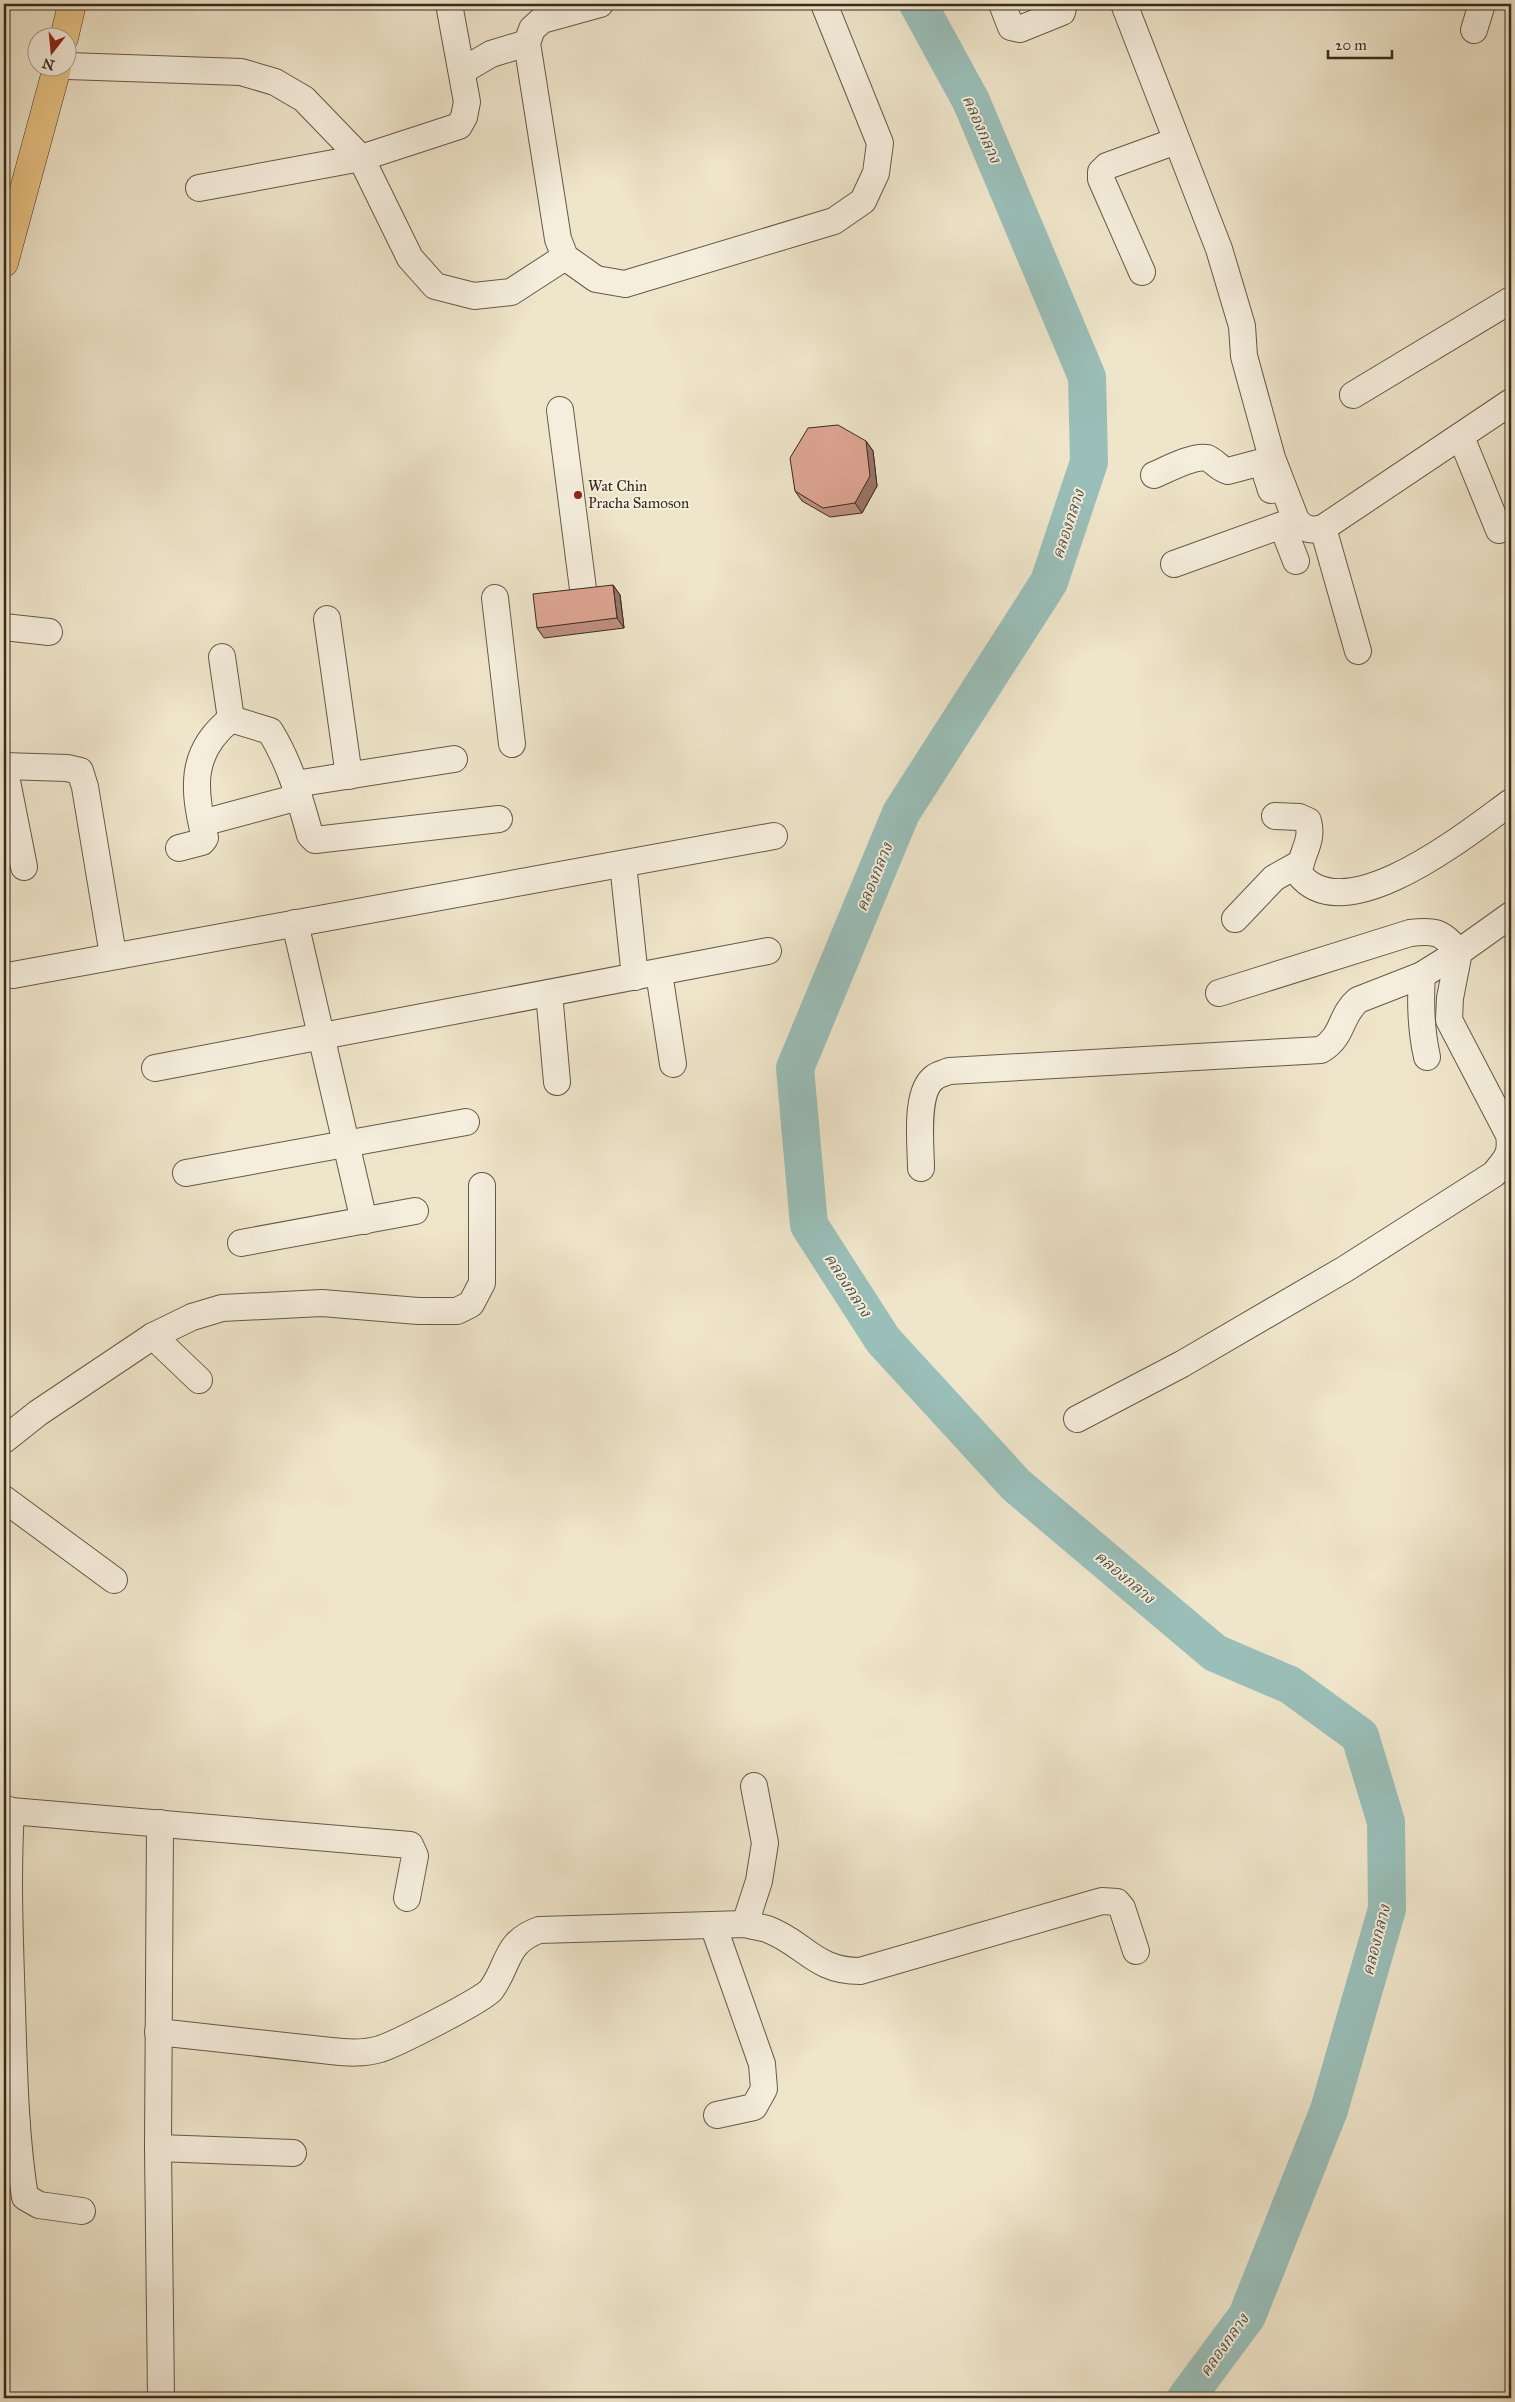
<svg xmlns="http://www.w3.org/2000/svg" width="1515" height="2402" font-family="'IM FELL Great Primer','Noto Serif Thai',serif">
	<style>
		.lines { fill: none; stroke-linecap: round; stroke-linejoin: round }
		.river { stroke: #9abfb9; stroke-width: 38 }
		.minor-casing { stroke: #645a48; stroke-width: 28 }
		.major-casing { stroke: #362b1d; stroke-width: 29 }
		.minor { stroke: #f5eedd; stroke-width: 26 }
		.major { stroke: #e8c285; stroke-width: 28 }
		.wall { fill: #c08f80; stroke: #362b1d }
		.shaded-wall { fill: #9c7468; stroke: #362b1d }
		.building { fill: #dfa695; stroke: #362b1d }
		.poi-dot { fill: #8f2418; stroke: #f5eedd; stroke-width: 2 }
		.labels { text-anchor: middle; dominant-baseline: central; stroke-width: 4; stroke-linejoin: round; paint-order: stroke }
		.poi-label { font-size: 15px; fill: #362b1d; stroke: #f5eedd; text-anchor: start }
		.water-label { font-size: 16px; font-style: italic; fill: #4f5044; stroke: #f5eedd }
	</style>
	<rect width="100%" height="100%" fill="#efe5ca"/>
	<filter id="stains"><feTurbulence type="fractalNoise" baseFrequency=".004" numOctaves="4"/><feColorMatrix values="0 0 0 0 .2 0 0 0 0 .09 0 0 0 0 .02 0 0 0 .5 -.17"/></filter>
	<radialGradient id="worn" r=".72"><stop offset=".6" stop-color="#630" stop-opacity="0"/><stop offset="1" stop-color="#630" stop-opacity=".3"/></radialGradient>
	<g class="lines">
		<polyline class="river" points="918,4 971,101 1087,377 1089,462 1049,582 901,813 795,1068 809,1225 883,1340 1016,1485 1215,1653 1290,1685 1360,1736 1386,1822 1387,1909 1329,2110 1247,2316 1186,2398"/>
		<g class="minor-casing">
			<g id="minor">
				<polyline points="600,4 542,20 532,29 527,43 558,239 565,257 596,279 625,284 834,221 863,201 876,173 880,143 824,4"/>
				<polyline points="1002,4 1011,27 1020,29 1062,12 1064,4"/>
				<path d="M1124,4L1219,249L1242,326L1244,356L1272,458L1296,520C1305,530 1311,531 1323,528L1511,402"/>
				<polyline points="1474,30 1482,4"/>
				<polyline points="68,66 241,72 275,82 304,99 361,158 410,258 435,286 474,296 511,292 565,257"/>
				<polyline points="462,71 491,54 527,43"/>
				<polyline points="199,188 361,158 459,126 464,117 467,102 449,4"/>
				<polyline points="1142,272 1101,179 1101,172 1107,166 1176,141"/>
				<polyline points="1353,395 1511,300"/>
				<polyline points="560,410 583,589"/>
				<polyline points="1461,437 1499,530"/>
				<path d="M1154,475C1166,470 1194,455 1207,458C1215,461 1219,469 1228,471L1258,463L1263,465L1271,490"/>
				<polyline points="1323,528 1358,651"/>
				<polyline points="1174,564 1282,525 1296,561"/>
				<polyline points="495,598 512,744"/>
				<polyline points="327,619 349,776"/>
				<polyline points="4,627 49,632"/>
				<path d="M222,657L231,719L270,731C290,763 300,799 310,835L315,840L499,819"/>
				<polyline points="4,766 67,768 80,771 85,787 113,955"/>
				<polyline points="4,766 24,867"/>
				<polyline points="295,784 454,759"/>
				<path d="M1275,816L1299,817L1308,821C1314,842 1300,854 1299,874C1346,933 1469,832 1511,802"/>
				<polyline points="202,823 299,797"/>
				<path d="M179,848L202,842L205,838C193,790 189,752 231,719"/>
				<polyline points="623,864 635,977"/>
				<polyline points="1235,919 1274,878 1299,864"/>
				<polyline points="295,923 364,1221"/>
				<polyline points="659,973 673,1064"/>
				<polyline points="13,975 774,836"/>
				<path d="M1422,975C1420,1004 1421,1030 1427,1057"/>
				<polyline points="549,993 557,1082"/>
				<polyline points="155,1068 768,951"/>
				<path d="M921,1168C921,1145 914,1091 935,1077C939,1074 945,1073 949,1071L1321,1050C1345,1035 1339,1016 1358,1000L1422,975L1459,952C1442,932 1436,930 1410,933L1219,993"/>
				<polyline points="186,1173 466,1122"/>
				<polyline points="241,1243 415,1211"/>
				<polyline points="153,1336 199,1380"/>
				<path d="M1077,1419L1182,1364L1345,1269L1494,1174C1506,1159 1512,1155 1509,1135L1449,1020L1450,998L1459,952L1511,915"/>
				<polyline points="4,1440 38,1413 153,1336 192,1317 222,1308 322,1303 418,1311 457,1311 471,1304 482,1283 482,1186"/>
				<polyline points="4,1499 114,1580"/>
				<polyline points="4,1808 11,1811 410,1845 415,1856 407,1898"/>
				<path d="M11,1811C7,1877 10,1942 12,2008C14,2070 15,2135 25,2197L39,2205L82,2211"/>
				<polyline points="160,1823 158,2148 161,2398"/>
				<polyline points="745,1924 759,1881 765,1843 754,1786"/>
				<polyline points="713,1925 762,2064 764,2089 754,2107 717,2115"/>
				<path d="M158,2032L331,2051C348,2053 364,2054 380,2049C394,2045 485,1999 491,1990C510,1964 504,1943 539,1930L745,1924C752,1926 760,1927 767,1929C805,1943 814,1971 860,1971L1102,1901L1117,1902L1122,1908L1136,1951"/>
				<polyline points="158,2148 293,2153"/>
			</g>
		</g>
		<g class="major-casing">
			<g id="major">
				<polyline points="64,38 72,4"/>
				<polyline points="4,263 57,68"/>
			</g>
		</g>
		<use href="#minor" class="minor"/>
		<use href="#major" class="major"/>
	</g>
	<g class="wall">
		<polygon points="866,441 873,451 877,486 862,513 830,517 802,501 795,491"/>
		<polygon points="613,585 620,595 624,628 544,638 537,628"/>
	</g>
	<g class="shaded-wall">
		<polygon points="866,441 873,451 877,486 862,513 855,503"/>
		<polygon points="613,585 620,595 624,628 617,618"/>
	</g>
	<g class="building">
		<polygon points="838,425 866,441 870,476 855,503 823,508 795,491 790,458 808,428"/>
		<polygon points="613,585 617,618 537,628 533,594"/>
	</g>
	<circle class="poi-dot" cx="578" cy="495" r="5"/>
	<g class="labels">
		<g class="poi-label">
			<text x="588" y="486">Wat Chin<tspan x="588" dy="17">Pracha Samoson</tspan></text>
		</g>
		<g class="water-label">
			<text transform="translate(982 129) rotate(66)">คลองกลาง</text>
			<text transform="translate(1068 524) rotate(-72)">คลองกลาง</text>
			<text transform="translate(874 877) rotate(-68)">คลองกลาง</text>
			<text transform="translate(848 1285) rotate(57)">คลองกลาง</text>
			<text transform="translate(1125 1577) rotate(40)">คลองกลาง</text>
			<text transform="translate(1376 1940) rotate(-76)">คลองกลาง</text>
			<text transform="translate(1224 2345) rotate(-55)">คลองกลาง</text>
		</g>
	</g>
	<rect width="1515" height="2402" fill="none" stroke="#efe5ca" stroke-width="20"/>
	<rect x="5" y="5" width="1505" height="2392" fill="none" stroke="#362b1d" stroke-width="2.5"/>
	<rect x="10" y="10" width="1495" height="2382" fill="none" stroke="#362b1d"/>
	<g transform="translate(52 52) rotate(196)"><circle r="24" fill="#f5eedd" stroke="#a9a090"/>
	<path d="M0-4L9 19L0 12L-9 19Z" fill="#8f2418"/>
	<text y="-8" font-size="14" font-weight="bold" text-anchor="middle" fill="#362b1d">N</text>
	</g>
	<path d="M1328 50v8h64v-8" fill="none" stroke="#362b1d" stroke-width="2.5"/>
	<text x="1335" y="50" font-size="15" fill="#362b1d" stroke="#f5eedd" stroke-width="4" paint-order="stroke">20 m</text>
	<rect width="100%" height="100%" filter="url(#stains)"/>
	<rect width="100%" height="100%" fill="url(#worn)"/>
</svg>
